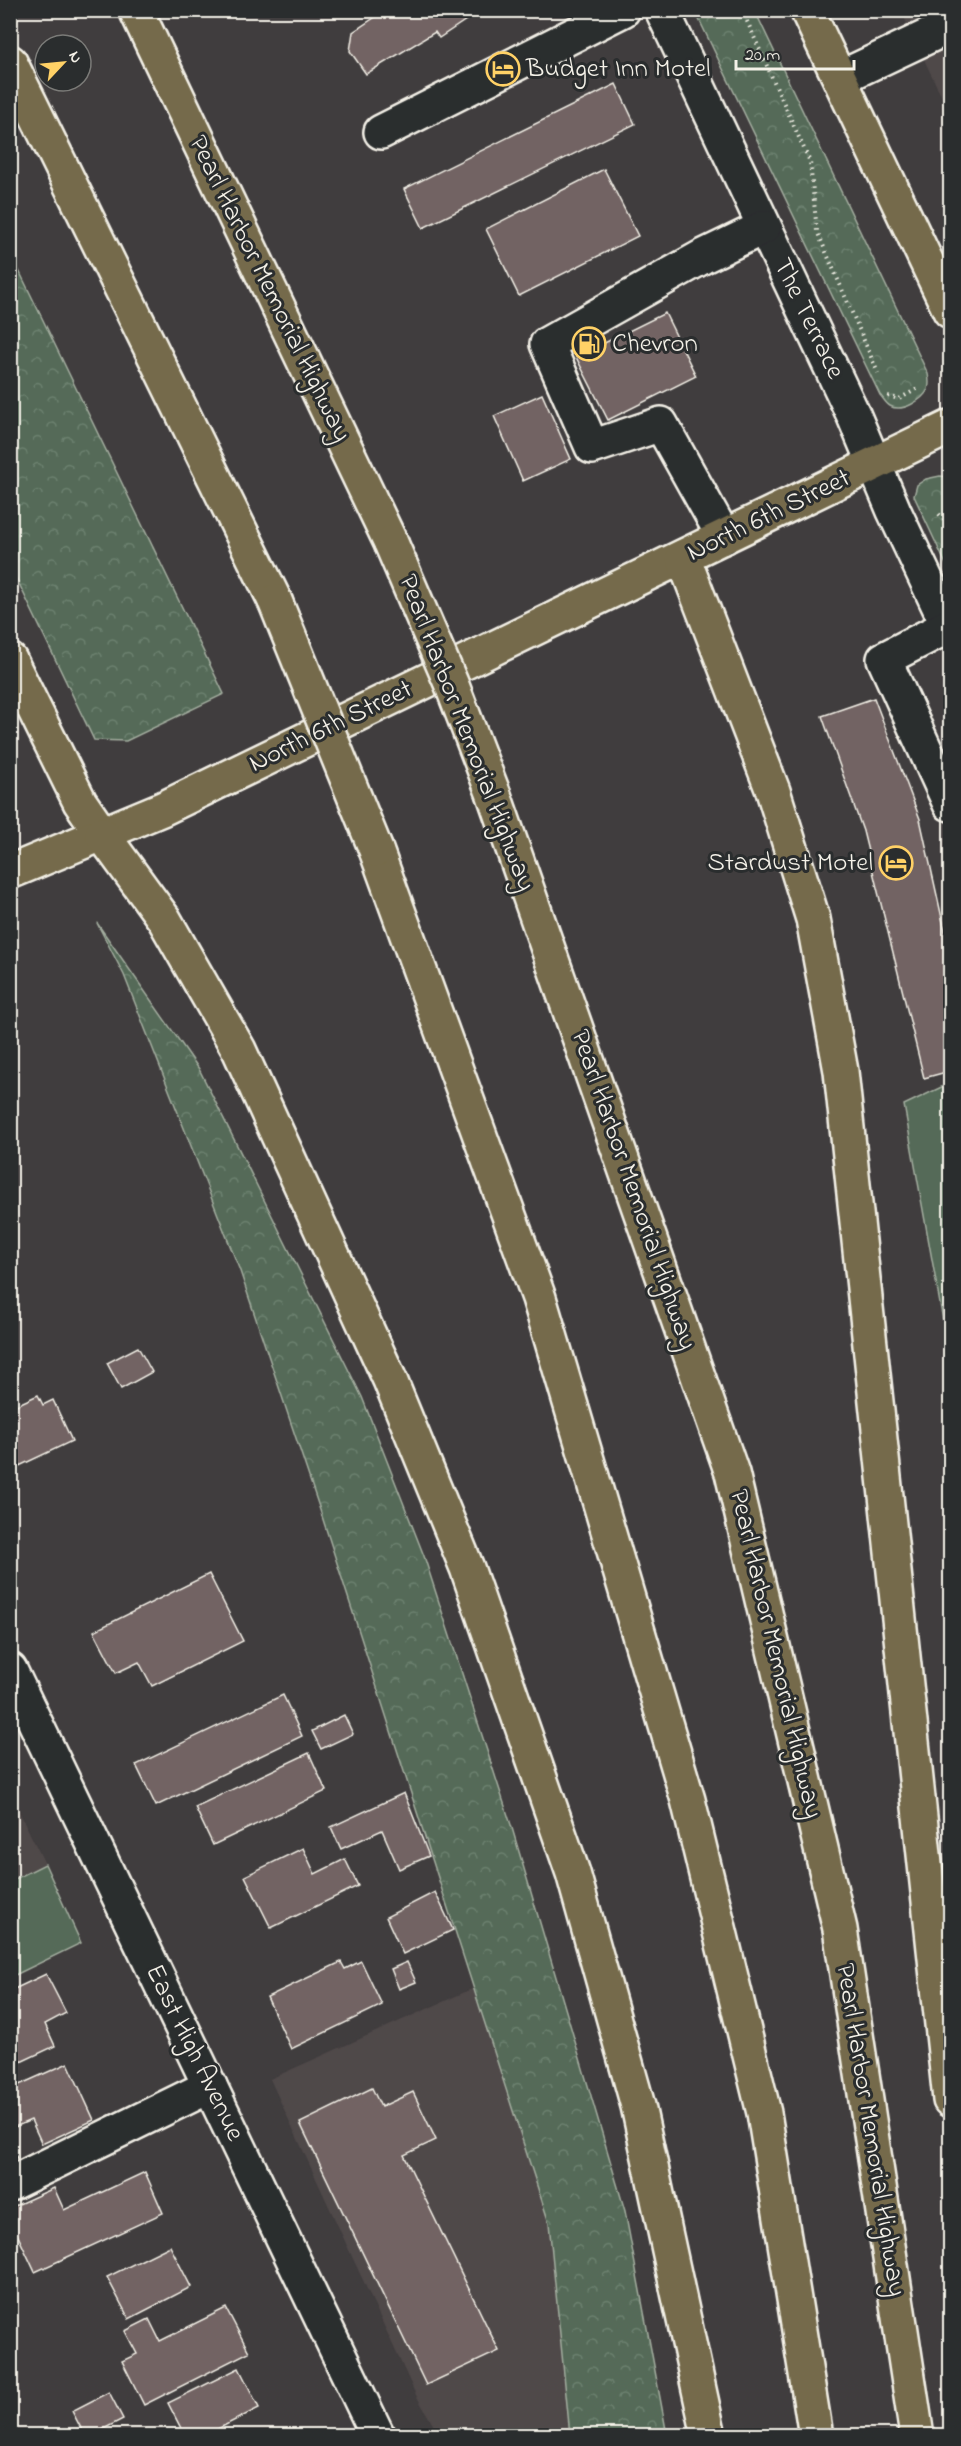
<svg xmlns="http://www.w3.org/2000/svg" width="961" height="2446" font-family="'Indie Flower',sans-serif">
	<style>
		.built { fill: #4f4849 }
		.grass { fill: #546b58; stroke: #a4aea0; stroke-width: 1.5 }
		.forest { fill: url(#forest-crowns); stroke: #a4aea0; stroke-width: 1.5 }
		.building { fill: #726363; stroke: #f4f1e8; stroke-width: 1.5 }
		.lines { fill: none; stroke-linecap: round; stroke-linejoin: round }
		.minor-casing { stroke: #f4f1e8; stroke-width: 38 }
		.major-casing { stroke: #f4f1e8; stroke-width: 38 }
		.highway-casing { stroke: #f4f1e8; stroke-width: 38 }
		.path { stroke: #f4f1e8; stroke-width: 4; stroke-dasharray: 1.5 4.5; stroke-linecap: butt }
		.minor { stroke: #2a2d2e; stroke-width: 33 }
		.major { stroke: #756b4b; stroke-width: 33 }
		.highway { stroke: #756b4b; stroke-width: 33 }
		.highway-bridge-casing { stroke: #f4f1e8; stroke-width: 38; stroke-linecap: butt }
		.highway-bridge { stroke: #756b4b; stroke-width: 33 }
		.labels { text-anchor: middle; dominant-baseline: central; stroke-width: 6; stroke-linejoin: round; paint-order: stroke }
		.poi-label { font-size: 27px; fill: #f4f1e8; stroke: #2a2d2e; text-anchor: start }
		.street-label { font-size: 27px; fill: #f4f1e8; stroke: #2a2d2e }
	</style>
	<defs>
		<pattern id="forest-crowns" width="20" height="18" patternUnits="userSpaceOnUse" patternTransform="scale(1.5)"><rect width="20" height="18" fill="#546b58"/><path d="M2 6a3 3 0 1 1 6 0M12 15a3 3 0 1 1 6 0" fill="none" stroke="#6d8170"/></pattern>
	</defs>
	<rect width="100%" height="100%" fill="#403d3e"/>
	<filter id="ink" filterUnits="userSpaceOnUse"><feTurbulence type="fractalNoise" baseFrequency=".0167" numOctaves="2"/><feDisplacementMap in="SourceGraphic" scale="12" xChannelSelector="R" yChannelSelector="G"/><feConvolveMatrix kernelMatrix="1 2 1 2 8 2 1 2 1" color-interpolation-filters="sRGB"/></filter>
	<g filter="url(#ink)">
		<g class="built">
			<polygon points="901,11 950,11 950,114"/>
			<polygon points="10,1793 45,1864 11,1881 10,1881"/>
			<polygon points="474,1988 549,2223 570,2435 439,2435 416,2395 270,2079"/>
		</g>
		<g class="grass">
			<polygon points="950,1083 950,1359 904,1105"/>
			<polygon points="45,1864 81,1943 11,1977 11,1881"/>
		</g>
		<g class="forest">
			<path d="M695,11H755L928,374C929,380 930,384 928,389C923,400 902,413 890,406C886,404 883,398 880,395Z"/>
			<polygon points="11,254 224,694 126,741 94,740 11,567"/>
			<polygon points="940,476 950,477 950,573 914,496 917,485 926,479"/>
			<polygon points="97,923 199,1069 362,1397 424,1556 512,1828 625,2211 667,2435 570,2435 549,2223 319,1507 240,1271 124,975"/>
		</g>
		<g class="building">
			<polygon points="386,10 481,10 439,38 435,32 366,74 350,51 353,32"/>
			<polygon points="616,84 635,124 423,228 404,189"/>
			<polygon points="604,169 638,236 519,296 486,229"/>
			<polygon points="665,313 696,376 608,420 576,357"/>
			<polygon points="542,394 571,459 523,481 494,416"/>
			<polygon points="874,698 920,819 950,954 950,1071 924,1078 863,831 822,716"/>
			<polygon points="138,1347 152,1372 121,1389 107,1363"/>
			<polygon points="38,1395 43,1405 53,1400 72,1441 15,1468 10,1459 10,1408"/>
			<polygon points="209,1574 243,1641 152,1686 139,1662 116,1673 94,1631"/>
			<polygon points="283,1695 302,1736 156,1806 136,1765"/>
			<polygon points="344,1715 353,1734 321,1749 312,1731"/>
			<polygon points="309,1753 326,1791 213,1845 195,1807"/>
			<polygon points="404,1793 429,1856 399,1869 382,1830 341,1849 331,1827"/>
			<polygon points="303,1848 315,1874 345,1859 358,1886 271,1928 245,1876"/>
			<polygon points="435,1892 453,1930 403,1954 386,1917"/>
			<polygon points="361,1961 382,2005 291,2049 267,1997 341,1962 345,1969"/>
			<polygon points="407,1962 416,1982 399,1989 391,1969"/>
			<polygon points="46,1974 66,2013 45,2024 55,2046 10,2067 10,1991"/>
			<polygon points="68,2063 94,2120 42,2144 31,2120 10,2129 10,2089"/>
			<polygon points="372,2088 381,2107 413,2092 436,2140 404,2155 499,2351 426,2385 300,2123"/>
			<polygon points="10,2142 20,2165 10,2169"/>
			<polygon points="145,2172 163,2213 35,2272 10,2219 10,2208 54,2188 64,2210"/>
			<polygon points="170,2246 191,2287 129,2319 107,2277"/>
			<polygon points="226,2308 249,2352 144,2405 122,2361 137,2354 125,2331 149,2319 160,2341"/>
			<polygon points="239,2368 259,2408 204,2436 185,2436 168,2403"/>
			<polygon points="109,2392 123,2419 90,2436 85,2436 72,2411"/>
		</g>
		<g class="lines">
			<g class="minor-casing">
				<g id="minor">
					<polyline points="662,10 853,414 894,511 950,630"/>
					<polyline points="840,78 950,26"/>
					<polyline points="381,132 623,10"/>
					<polyline points="724,537 661,424 592,447 547,344 702,257 764,227"/>
					<polyline points="948,626 884,659 950,804"/>
					<polyline points="10,1670 378,2436"/>
					<polyline points="10,2184 210,2086"/>
				</g>
			</g>
			<g class="major-casing">
				<g id="major">
					<polyline points="807,10 950,311"/>
					<polyline points="10,660 80,802 102,834"/>
					<polyline points="10,872 162,809 950,427"/>
				</g>
			</g>
			<g class="highway-casing">
				<g id="highway">
					<polyline points="136,10 391,543"/>
					<polyline points="10,62 275,601"/>
					<polyline points="683,557 773,791 813,919 841,1071 950,2100"/>
					<polyline points="494,795 732,1473 840,1929 917,2436"/>
					<polyline points="102,834 164,919 239,1050 390,1380 467,1568 573,1873 638,2106 709,2436"/>
					<polyline points="376,850 539,1298 688,1800 764,2113 816,2436"/>
				</g>
			</g>
			<g class="path">
				<polyline points="742,10 810,162 817,231 878,373"/>
				<polyline points="888,396 899,399 917,389"/>
				<polyline points="939,514 950,526"/>
			</g>
			<use href="#minor" class="minor"/>
			<use href="#major" class="major"/>
			<use href="#highway" class="highway"/>
			<g class="highway-bridge-casing">
				<g id="highway-bridge">
					<polyline points="391,543 451,683 494,795"/>
					<polyline points="275,601 376,850"/>
				</g>
			</g>
			<use href="#highway-bridge" class="highway-bridge"/>
		</g>
	</g>
	<defs>
		<g id="hotel-ring" transform="scale(1.725)"><circle r="9.5" fill="#2a2d2e" stroke="#ffd166" stroke-width="1.5"/><path d="M-6-4.5h1.5V1H6V5H4.5V3h-9V5H-6ZM-4 0a1.8 1.8 0 1 1 3.6 0ZM.5 0V-2.5h3Q6-2.5 6 0Z" fill="#ffd166"/></g>
		<g id="fuel-ring" transform="scale(1.725)"><circle r="9.5" fill="#2a2d2e" stroke="#ffd166" stroke-width="1.5"/><path d="M-5.5-6h7V0h2V4h1.3V-2.5L3-4.5l.8-.8L6-3V5H2.5V1h-1V6h-7ZM-4.2-4.7v3.2H.2V-4.7Z" fill="#ffd166"/></g>
	</defs>
	<g fill-rule="evenodd">
		<use href="#hotel-ring" x="503" y="69"/>
		<use href="#fuel-ring" x="589" y="344"/>
		<use href="#hotel-ring" x="896" y="863"/>
	</g>
	<g class="labels">
		<g class="poi-label">
			<text x="526" y="69">Budget Inn Motel</text>
			<text x="612" y="344">Chevron</text>
			<text x="873" y="863" text-anchor="end">Stardust Motel</text>
		</g>
		<g class="street-label">
			<text transform="translate(269 289) rotate(64)">Pearl Harbor Memorial Highway</text>
			<text transform="translate(808 319) rotate(64)">The Terrace</text>
			<text transform="translate(769 516) rotate(-26)">North 6th Street</text>
			<text transform="translate(331 727) rotate(-26)">North 6th Street</text>
			<text transform="translate(466 733) rotate(69)">Pearl Harbor Memorial Highway</text>
			<text transform="translate(633 1190) rotate(71)">Pearl Harbor Memorial Highway</text>
			<text transform="translate(775 1654) rotate(77)">Pearl Harbor Memorial Highway</text>
			<text transform="translate(194 2053) rotate(64)">East High Avenue</text>
			<text transform="translate(870 2130) rotate(81)">Pearl Harbor Memorial Highway</text>
		</g>
	</g>
	<rect width="961" height="2446" fill="none" stroke="#2a2d2e" stroke-width="36"/>
	<rect x="18" y="18" width="925" height="2410" fill="none" stroke="#f4f1e8" stroke-width="2" filter="url(#ink)"/>
	<g transform="translate(63 63) rotate(64)"><circle r="28" fill="#2a2d2e" stroke="#7b7b78" stroke-width="1.5"/>
	<path d="M0-4.5L10 22L0 15L-10 22Z" fill="#ffd166"/>
	<text y="-9" font-size="16" font-weight="bold" text-anchor="middle" fill="#f4f1e8">N</text>
	</g>
	<path d="M736 60v9h118v-9" fill="none" stroke="#f4f1e8" stroke-width="3"/>
	<text x="745" y="60" font-size="18" fill="#f4f1e8" stroke="#2a2d2e" stroke-width="4.5" paint-order="stroke">20 m</text>
</svg>
